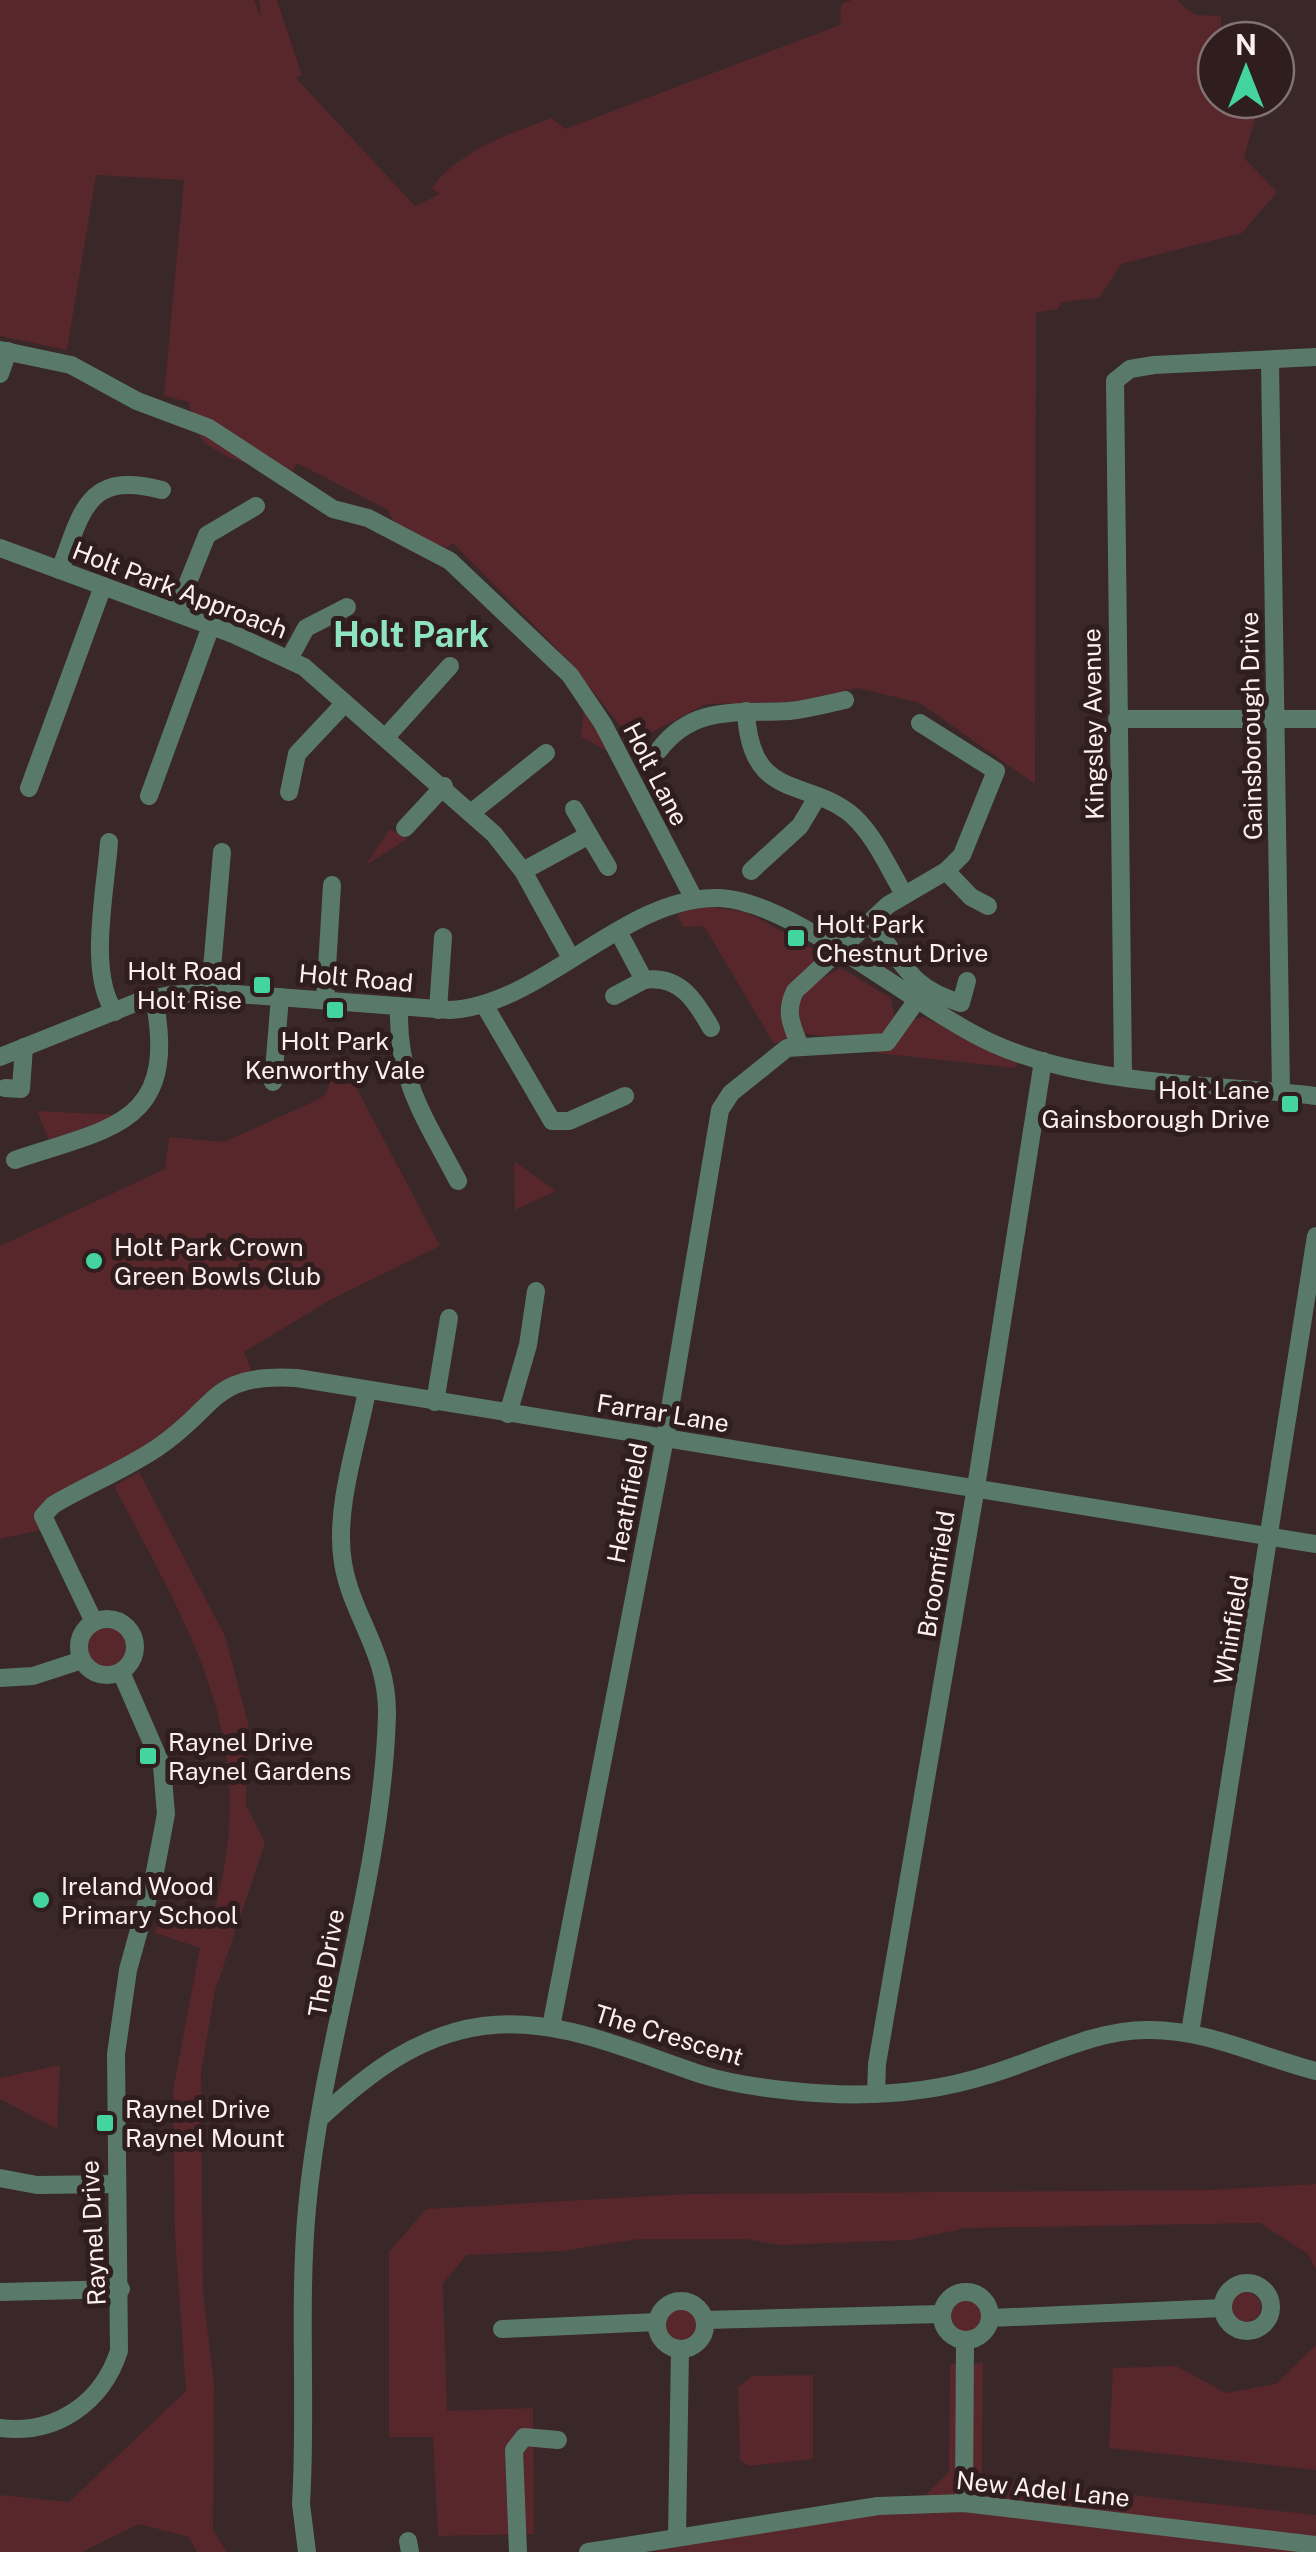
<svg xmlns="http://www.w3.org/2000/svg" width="1316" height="2552" font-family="'Public Sans',sans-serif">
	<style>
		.green { fill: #57272b }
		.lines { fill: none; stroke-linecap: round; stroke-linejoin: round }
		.minor { stroke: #597a6b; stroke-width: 18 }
		.poi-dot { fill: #43d4a0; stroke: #301e1e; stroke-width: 4 }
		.labels { text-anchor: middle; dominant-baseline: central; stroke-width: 10; stroke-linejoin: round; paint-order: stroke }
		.street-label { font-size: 25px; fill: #fdf0f0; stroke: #301e1e }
		.poi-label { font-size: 25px; fill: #fdf0f0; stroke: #301e1e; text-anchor: start }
		.district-label { font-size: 35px; font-weight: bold; fill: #8ee4bf; stroke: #301e1e }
	</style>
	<rect width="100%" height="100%" fill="#3a2728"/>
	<g class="green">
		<path d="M0,0H254L261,17L259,0H277L302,75L296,78L415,206L440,194L432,188C457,152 512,132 552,118L565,129L840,25L841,4L852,0H1177L1195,15L1221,16V40H1216V100H1260L1244,158L1277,192L1242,233L1121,264L1099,298L1062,302L1058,309L1036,313L1035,784L920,703L858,688L794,702L706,704L633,742L569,661L453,543L447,548C424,539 397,534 388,510L297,463L291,474C266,469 210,458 198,433C193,424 191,412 189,402L164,396L184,180L96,175L67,350L0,336Z"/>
		<polygon points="584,707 618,757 581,737"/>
		<polygon points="390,829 407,839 366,865"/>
		<path d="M703,906L747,912L817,951V961C796,987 774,1003 788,1038L774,1044L704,926L683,927L677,914Z"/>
		<polygon points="841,968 891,998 895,1021 890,1033 865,1042 802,1033 796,1003 810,984"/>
		<polygon points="924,1017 1017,1062 1016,1068 876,1053 914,1019"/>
		<polygon points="339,1055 440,1246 332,1299 244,1352 254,1376 53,1505 49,1528 0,1539 0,1246 165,1169 169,1137 224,1142 315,1101 326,1094"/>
		<polygon points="37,1111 120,1115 49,1140"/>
		<polygon points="514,1161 556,1191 515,1210"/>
		<path d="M139,1472L225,1636L248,1723L246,1805L265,1843L215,1991L201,2072L203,2292L214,2385L213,2530L227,2552H197L189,2537L139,2524L82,2552H0V2495L69,2502L186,2391L175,2235L173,2090L200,1948L155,1933L161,1911L210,1925C266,1748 193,1637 114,1486Z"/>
		<circle cx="107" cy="1646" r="20"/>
		<polygon points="60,2065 57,2129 0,2099 0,2078"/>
		<polygon points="1316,2184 1316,2270 1308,2254 1260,2223 966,2228 910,2240 780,2245 745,2239 639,2239 562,2251 467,2255 443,2283 447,2411 533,2408 534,2534 438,2536 433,2437 389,2437 389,2252 426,2209 689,2194 1214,2190"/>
		<circle cx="1246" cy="2307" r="15"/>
		<circle cx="966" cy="2317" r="17"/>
		<circle cx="680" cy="2325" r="17"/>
		<polygon points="1316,2345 1316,2470 1109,2448 1113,2368 1176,2366 1226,2393 1276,2384"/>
		<polygon points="983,2363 982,2472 986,2479 1316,2515 1316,2552 656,2552 677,2537 916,2505 949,2472 950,2364"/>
		<polygon points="813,2375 813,2459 749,2466 740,2460 738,2387 752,2376"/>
	</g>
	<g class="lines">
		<g class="minor">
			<polyline points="0,350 71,365 137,401 209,428 333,509 368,518 450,561 570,675 603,724 694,899"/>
			<polyline points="1270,360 1281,1092"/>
			<polyline points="0,374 8,351"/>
			<polyline points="0,548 233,634 304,667 494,834 523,871 571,958"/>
			<path d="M60,570C82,511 87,470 162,490"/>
			<polyline points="176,612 207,535 256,506"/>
			<polyline points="289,659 306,628 347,607"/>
			<path d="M746,711C750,803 808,777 853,816C875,836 889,869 904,894"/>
			<polyline points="1117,719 1316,719"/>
			<polyline points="386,737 450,666"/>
			<path d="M659,750C694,704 738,714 789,711C808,709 826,704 845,700"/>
			<polyline points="29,788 103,586"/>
			<polyline points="289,792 297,754 345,703"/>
			<polyline points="149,796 211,626"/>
			<polyline points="574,809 589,835"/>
			<polyline points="472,812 546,753"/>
			<polyline points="405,828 444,786"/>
			<path d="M109,842C106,888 87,975 115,1012"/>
			<polyline points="523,871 589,835 608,867"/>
			<polyline points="751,871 800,826 816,799"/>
			<polyline points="946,871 971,897 988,906"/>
			<path d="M870,924C904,960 907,988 961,1003L967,981"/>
			<path d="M619,933L644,980C679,974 696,1001 711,1028"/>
			<polyline points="210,992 222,852"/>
			<polyline points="614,996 644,980"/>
			<polyline points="325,1000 332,885"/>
			<polyline points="485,1006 552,1121 569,1121 625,1096"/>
			<path d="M399,1008C397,1081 425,1118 458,1181"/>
			<polyline points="438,1010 443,937"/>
			<path d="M799,1044C791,1024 785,1011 795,991L888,905L946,871L962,855L996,771L920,723"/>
			<path d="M0,1057L140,1001L170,995L210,992L450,1010C544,1005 624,895 720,898C794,901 920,1012 994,1044C1091,1087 1212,1083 1316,1096"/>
			<polyline points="1123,1075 1115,381 1130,369 1154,365 1316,357"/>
			<polyline points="273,1082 280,997"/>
			<polyline points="5,1088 21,1089 24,1047"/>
			<path d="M15,1160C112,1127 179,1125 154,998"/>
			<polyline points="435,1402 449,1318"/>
			<polyline points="508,1414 528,1345 536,1291"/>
			<circle cx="107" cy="1647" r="28"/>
			<path d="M94,1622L43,1516L53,1505C87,1485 124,1470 157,1448C220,1406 209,1373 297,1378L1316,1544"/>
			<polyline points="0,1678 33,1676 82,1660"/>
			<polyline points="551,2027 665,1438 720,1110 731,1093 787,1048 887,1042 917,1000"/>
			<polyline points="1190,2033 1316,1236"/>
			<polyline points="876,2094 877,2064 976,1487 1043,1061"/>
			<path d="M321,2117C368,2074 417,2035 483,2026C560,2016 632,2052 703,2075C732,2084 763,2088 792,2091C858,2098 925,2095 988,2075C1040,2060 1092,2030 1147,2030C1207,2029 1260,2057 1316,2071"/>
			<polyline points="0,2178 37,2185 115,2184"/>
			<circle cx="1247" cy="2307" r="24"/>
			<circle cx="966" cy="2316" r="24"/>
			<polyline points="0,2292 121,2289"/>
			<circle cx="681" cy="2325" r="24"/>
			<polyline points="990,2318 1223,2308"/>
			<polyline points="705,2320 941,2314"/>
			<polyline points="502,2329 657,2322"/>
			<path d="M0,2428C56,2435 102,2403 119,2351L116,2054L128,1970L155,1872L166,1814L162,1766L121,1672"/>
			<polyline points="964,2503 965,2341"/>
			<polyline points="677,2537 680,2349"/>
			<polyline points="408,2541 410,2552"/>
			<path d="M307,2552L301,2504C307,2406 298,2306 307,2208C322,2043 382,1882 387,1715C388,1652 352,1617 343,1563C334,1509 357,1444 367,1391"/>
			<polyline points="518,2552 514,2450 524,2437 558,2440"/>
			<polyline points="588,2552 878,2506 964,2503 1316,2545"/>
		</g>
	</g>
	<g class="poi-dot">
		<rect x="786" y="928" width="20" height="20" rx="5"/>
		<rect x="252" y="975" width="20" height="20" rx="5"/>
		<rect x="325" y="1000" width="20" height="20" rx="5"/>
		<rect x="1280" y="1094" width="20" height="20" rx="5"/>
		<circle cx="94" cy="1261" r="10"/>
		<rect x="138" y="1746" width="20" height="20" rx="5"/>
		<circle cx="41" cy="1900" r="10"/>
		<rect x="95" y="2113" width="20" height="20" rx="5"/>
	</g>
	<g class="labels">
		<g class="street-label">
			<text transform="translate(180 590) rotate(21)">Holt Park Approach</text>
			<text transform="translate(1093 724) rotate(-91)">Kingsley Avenue</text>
			<text transform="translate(1251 726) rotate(-91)">Gainsborough Drive</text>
			<text transform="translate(656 774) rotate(63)">Holt Lane</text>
			<text transform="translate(356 978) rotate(5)">Holt Road</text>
			<text transform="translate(663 1413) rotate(9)">Farrar Lane</text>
			<text transform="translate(627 1503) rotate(-79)">Heathfield</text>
			<text transform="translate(936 1574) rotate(-81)">Broomfield</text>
			<text transform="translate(1231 1630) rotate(-81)">Whinfield</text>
			<text transform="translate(326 1963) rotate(-80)">The Drive</text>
			<text transform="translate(669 2035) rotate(17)">The Crescent</text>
			<text transform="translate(93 2233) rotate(-93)">Raynel Drive</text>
			<text transform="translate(1043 2489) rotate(6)">New Adel Lane</text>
		</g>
		<g class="poi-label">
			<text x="816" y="924">Holt Park<tspan x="816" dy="29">Chestnut Drive</tspan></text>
			<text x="242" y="971" text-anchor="end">Holt Road<tspan x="242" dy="29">Holt Rise</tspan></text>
			<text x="335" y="1041" text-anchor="middle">Holt Park<tspan x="335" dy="29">Kenworthy Vale</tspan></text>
			<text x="1270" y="1090" text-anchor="end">Holt Lane<tspan x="1270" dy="29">Gainsborough Drive</tspan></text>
			<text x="114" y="1247">Holt Park Crown<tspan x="114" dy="29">Green Bowls Club</tspan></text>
			<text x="168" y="1742">Raynel Drive<tspan x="168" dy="29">Raynel Gardens</tspan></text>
			<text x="61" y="1886">Ireland Wood<tspan x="61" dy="29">Primary School</tspan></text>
			<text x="125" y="2109">Raynel Drive<tspan x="125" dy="29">Raynel Mount</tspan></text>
		</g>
		<g class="district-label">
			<text x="411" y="634">Holt Park</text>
		</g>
	</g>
	<g transform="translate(1246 70)"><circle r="48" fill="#301e1e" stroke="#827272" stroke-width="2.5"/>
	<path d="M0-8L18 38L0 25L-18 38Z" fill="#43d4a0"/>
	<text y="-15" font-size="28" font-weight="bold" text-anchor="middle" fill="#fdf0f0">N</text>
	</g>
</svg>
